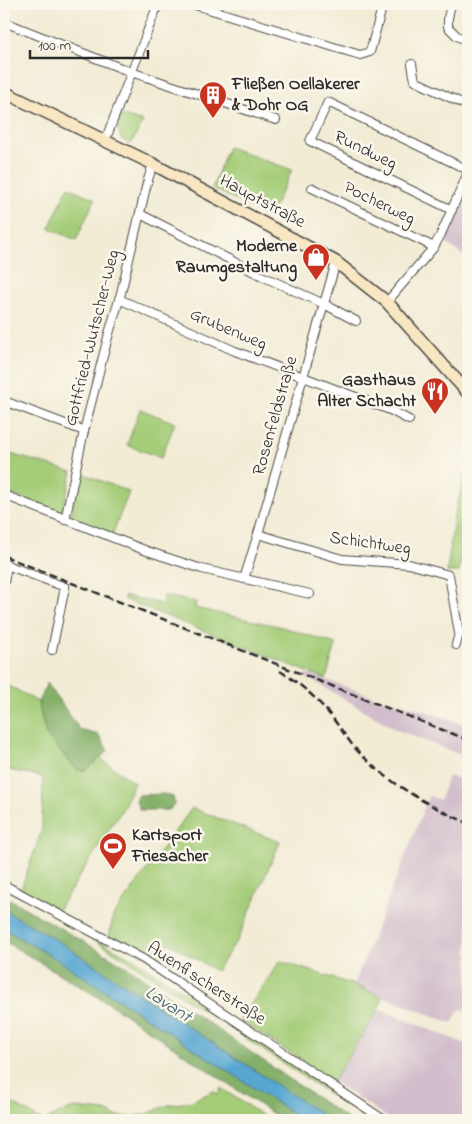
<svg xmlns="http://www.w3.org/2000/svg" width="472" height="1124" font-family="'Indie Flower',sans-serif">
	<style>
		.industrial { fill: #d1bdcb }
		.green { fill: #a5cd79; stroke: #687c52 }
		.forest { fill: #84b069; stroke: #586e4a }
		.water { fill: #58a7d2; stroke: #42697e }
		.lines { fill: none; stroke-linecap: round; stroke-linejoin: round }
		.street-casing { stroke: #494844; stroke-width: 10 }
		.secondary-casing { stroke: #494844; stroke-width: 14 }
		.street { stroke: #fff; stroke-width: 8 }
		.secondary { stroke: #f9e7c3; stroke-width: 11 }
		.rail { stroke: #2b2b2b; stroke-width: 2.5; stroke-dasharray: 8 4; stroke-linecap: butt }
		.labels { text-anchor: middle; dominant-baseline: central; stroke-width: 5; stroke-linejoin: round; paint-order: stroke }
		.poi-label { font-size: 18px; font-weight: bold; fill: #2b2b2b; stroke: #fbf7ec; text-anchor: start }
		.street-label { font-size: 18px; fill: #2b2b2b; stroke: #fbf7ec }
		.water-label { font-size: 19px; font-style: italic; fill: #3d5d6e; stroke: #fbf7ec }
	</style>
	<rect width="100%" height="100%" fill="#fbf7ec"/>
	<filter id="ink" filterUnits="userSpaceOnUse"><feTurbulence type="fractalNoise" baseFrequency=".02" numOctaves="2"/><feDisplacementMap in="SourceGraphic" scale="10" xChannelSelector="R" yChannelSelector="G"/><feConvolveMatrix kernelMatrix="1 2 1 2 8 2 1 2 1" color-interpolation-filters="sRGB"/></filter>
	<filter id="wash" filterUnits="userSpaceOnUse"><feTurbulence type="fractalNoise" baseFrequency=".0096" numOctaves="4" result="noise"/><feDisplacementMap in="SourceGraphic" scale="20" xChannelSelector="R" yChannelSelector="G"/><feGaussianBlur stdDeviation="1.12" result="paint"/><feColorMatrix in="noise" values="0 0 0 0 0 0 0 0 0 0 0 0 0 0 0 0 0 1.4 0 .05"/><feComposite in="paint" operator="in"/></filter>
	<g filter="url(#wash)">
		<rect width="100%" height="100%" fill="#f2ecd5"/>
		<g class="industrial">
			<polygon points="468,200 468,259 442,240"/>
			<polygon points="306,673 378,698 422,710 468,726 468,758 395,729 323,686 305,678"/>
			<polygon points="448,776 468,781 468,1011 460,1009 452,1023 383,997 354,985 429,796 440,800"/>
			<polygon points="379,1009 468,1045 468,1111 462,1120 391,1120 333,1081"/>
		</g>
		<g class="green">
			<polygon points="120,115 143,122 131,144 121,139 117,124"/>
			<polygon points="228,147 292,170 269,217 212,188"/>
			<polygon points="68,187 95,199 76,240 49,228"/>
			<polygon points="140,409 175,423 161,458 127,445"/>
			<polygon points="4,452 72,472 63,510 56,513 4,491"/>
			<polygon points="79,472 129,492 112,535 75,520 71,513"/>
			<polygon points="465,475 468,477 468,512 459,572 447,572 454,516"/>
			<polygon points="125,596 162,604 164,596 196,602 195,608 282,627 336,644 326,679 123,599"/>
			<polygon points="8,686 17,690 38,702 46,735 85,771 100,758 134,783 123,808 58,910 21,889 42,829 43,777 4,769 4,689"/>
			<polygon points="192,808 280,842 238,939 216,971 169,943 156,962 109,937 113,916"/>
			<polygon points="92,937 136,960 377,1120 369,1120 130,962 91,938"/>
			<polygon points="280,961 354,985 383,997 379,1009 333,1081 240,1020"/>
			<polygon points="221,1088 269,1120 4,1120 4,1099 28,1112 38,1119 47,1120 58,1114 74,1108 106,1111 115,1116 131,1117 149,1113 168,1105 189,1102 214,1091 218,1095"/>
		</g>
		<g class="forest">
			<polygon points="47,683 80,730 99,735 108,751 85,771 77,770 46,735 38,702"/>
			<polygon points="164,794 173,797 175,804 169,810 140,810 136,801 139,795"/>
			<polygon points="4,896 126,966 349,1120 330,1120 58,941 4,910"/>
			<polygon points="4,929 58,960 303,1120 282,1120 108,1003 4,941"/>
		</g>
		<polygon class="water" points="4,910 58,941 330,1120 303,1120 58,960 4,929"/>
	</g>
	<g filter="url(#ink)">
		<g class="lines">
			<g class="street-casing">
				<g id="street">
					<polyline points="192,4 360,55 370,52 383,4"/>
					<polyline points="451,4 448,18 448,27 457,36 468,41"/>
					<polyline points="4,22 131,72 276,120"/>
					<polyline points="412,64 415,81 468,106"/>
					<polyline points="105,141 158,4"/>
					<polyline points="312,188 434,247"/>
					<polyline points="452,210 310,141 328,102 468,170"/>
					<polyline points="140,214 264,277 324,304 356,321"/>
					<polyline points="119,299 235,351 390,410 409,420"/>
					<polyline points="387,302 434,247 441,234 468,173"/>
					<polyline points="4,401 84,431"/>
					<polyline points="4,495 147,551 202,569 310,594"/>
					<polyline points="65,520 84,431 108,337 121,293 147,183 153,164"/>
					<polyline points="258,534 342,559 409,564 449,575 459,633 456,645"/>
					<polyline points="4,564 65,587 52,650"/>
					<polyline points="244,579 258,534 336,262"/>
					<polyline points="4,583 7,565"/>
					<polyline points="4,885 143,959 384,1120"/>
				</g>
			</g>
			<g class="secondary-casing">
				<polyline id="secondary" points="4,92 153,164 336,262 387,302 468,393"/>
			</g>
			<use href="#street" class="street"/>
			<use href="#secondary" class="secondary"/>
			<g class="rail">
				<polyline points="4,556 468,740"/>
				<path d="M280,671C299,683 317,698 331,716C339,726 346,737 354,747C385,781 426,805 468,823"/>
			</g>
		</g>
	</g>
	<defs>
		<g id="building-pin" transform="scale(1.4375)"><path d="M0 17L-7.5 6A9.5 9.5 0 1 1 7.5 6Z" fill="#c8321e" stroke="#fbf7ec"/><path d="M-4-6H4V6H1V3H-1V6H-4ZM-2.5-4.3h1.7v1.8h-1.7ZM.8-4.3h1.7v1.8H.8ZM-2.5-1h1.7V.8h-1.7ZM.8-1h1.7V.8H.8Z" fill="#fff"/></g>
		<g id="shop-pin" transform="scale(1.4375)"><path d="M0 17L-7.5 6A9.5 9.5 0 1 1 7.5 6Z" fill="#c8321e" stroke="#fbf7ec"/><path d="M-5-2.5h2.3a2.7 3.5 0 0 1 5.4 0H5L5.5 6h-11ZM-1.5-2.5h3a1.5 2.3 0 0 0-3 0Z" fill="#fff"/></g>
		<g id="restaurant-pin" transform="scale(1.4375)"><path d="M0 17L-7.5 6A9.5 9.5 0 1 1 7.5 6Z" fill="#c8321e" stroke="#fbf7ec"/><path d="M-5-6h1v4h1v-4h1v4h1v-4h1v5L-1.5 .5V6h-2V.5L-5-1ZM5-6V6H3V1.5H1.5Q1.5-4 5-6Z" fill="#fff"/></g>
		<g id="stadium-pin" transform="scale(1.4375)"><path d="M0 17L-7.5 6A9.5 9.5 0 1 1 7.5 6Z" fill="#c8321e" stroke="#fbf7ec"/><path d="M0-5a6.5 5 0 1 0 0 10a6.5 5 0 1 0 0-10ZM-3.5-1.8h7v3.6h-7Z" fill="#fff"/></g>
	</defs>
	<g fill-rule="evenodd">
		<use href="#building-pin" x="213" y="95"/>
		<use href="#shop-pin" x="316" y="257"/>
		<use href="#restaurant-pin" x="435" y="391"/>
		<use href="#stadium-pin" x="113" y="846"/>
	</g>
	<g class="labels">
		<g class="poi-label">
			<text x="232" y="85">Fließen Oellakerer<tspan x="232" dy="21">&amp; Dohr OG</tspan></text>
			<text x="297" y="247" text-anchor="end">Moderne<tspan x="297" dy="21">Raumgestaltung</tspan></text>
			<text x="416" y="381" text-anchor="end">Gasthaus<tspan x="416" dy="21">Alter Schacht</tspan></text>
			<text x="132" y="836">Kartsport<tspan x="132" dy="21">Friesacher</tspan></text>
		</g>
		<g class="street-label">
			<text transform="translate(365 151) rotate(26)">Rundweg</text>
			<text transform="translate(262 202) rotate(28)">Hauptstraße</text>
			<text transform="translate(379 204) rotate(26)">Pocherweg</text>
			<text transform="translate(228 330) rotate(23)">Grubenweg</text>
			<text transform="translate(93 338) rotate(-76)">Gottfried-Wutscher-Weg</text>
			<text transform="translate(276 416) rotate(-74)">Rosenfeldstraße</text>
			<text transform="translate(370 544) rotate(8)">Schichtweg</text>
			<text transform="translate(206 984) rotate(33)">Auenfischerstraße</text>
		</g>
		<g class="water-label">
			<text transform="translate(168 1005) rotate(33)">Lavant</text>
		</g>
	</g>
	<rect width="472" height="1124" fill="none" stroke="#fbf7ec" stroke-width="20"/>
	<path d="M30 50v8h118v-8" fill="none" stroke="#2b2b2b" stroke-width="2.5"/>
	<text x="38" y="50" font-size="15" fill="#2b2b2b" stroke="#fbf7ec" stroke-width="4" paint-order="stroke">100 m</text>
</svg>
